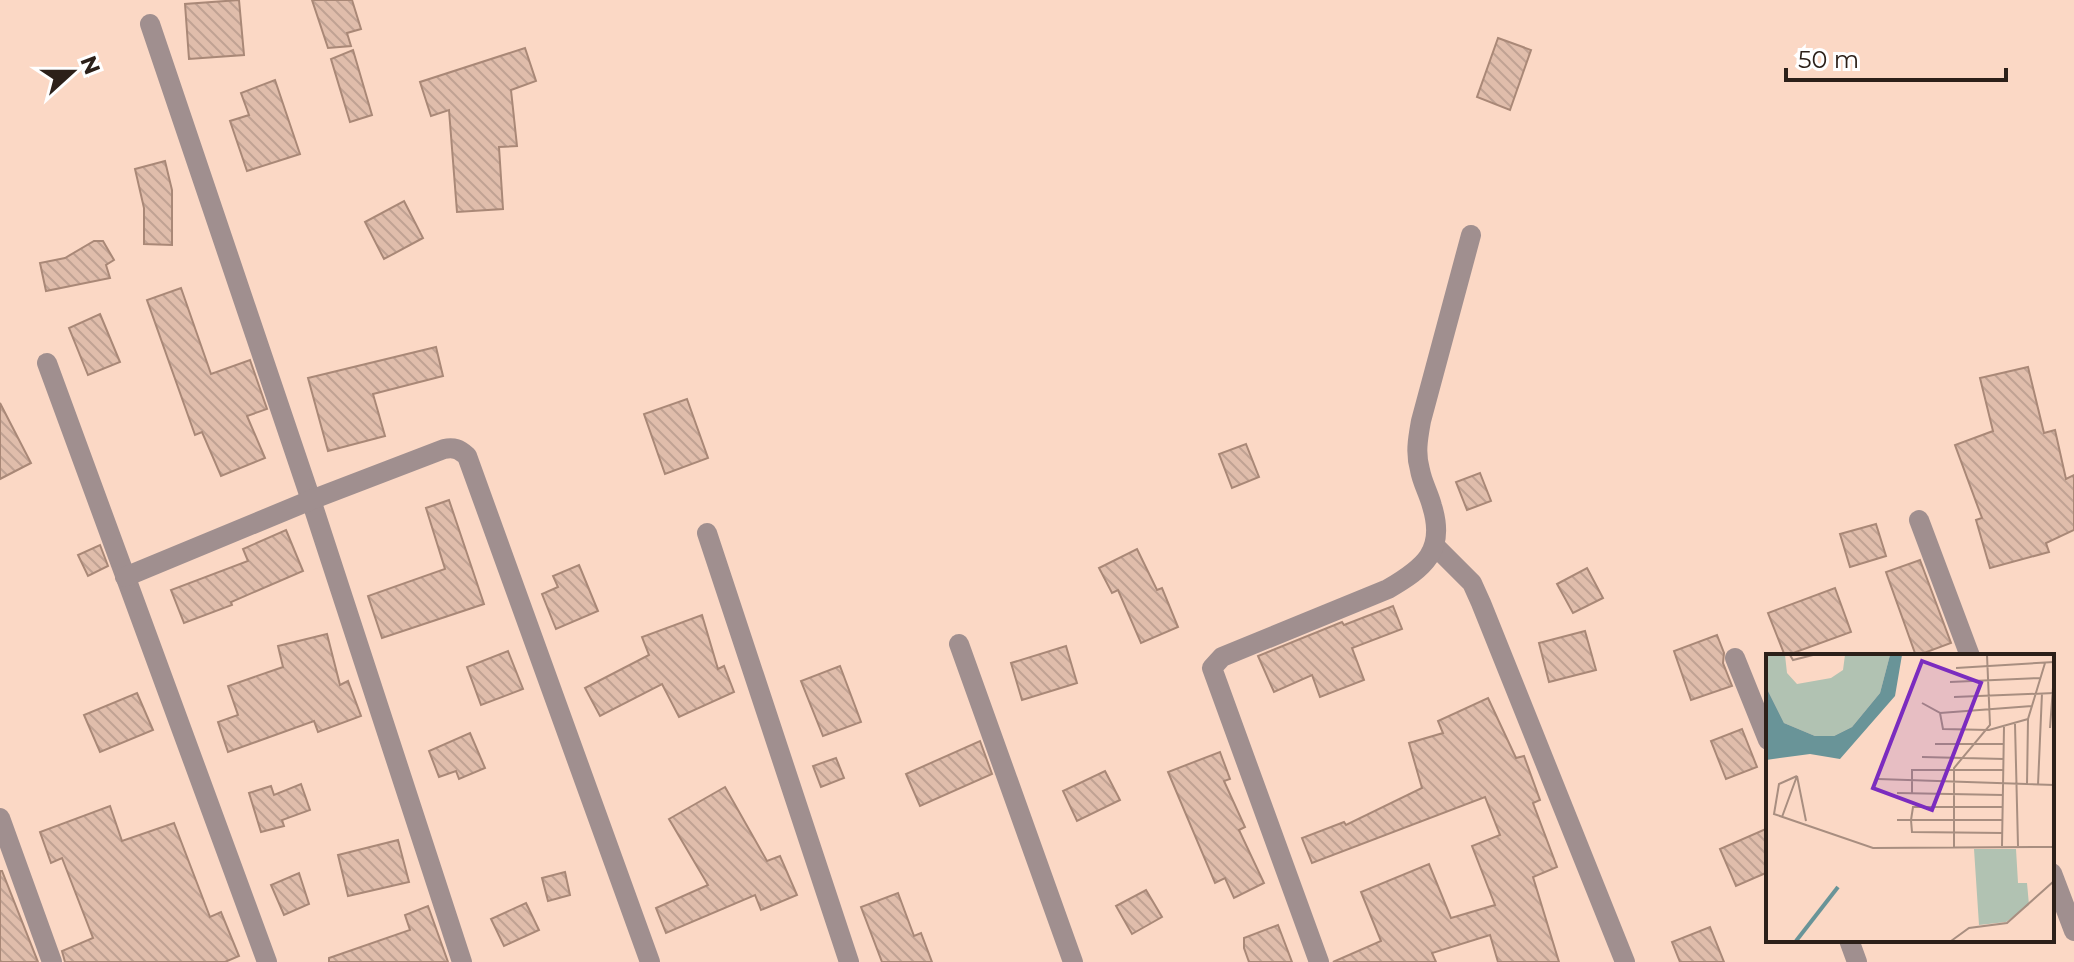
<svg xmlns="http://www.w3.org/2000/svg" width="2074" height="962" font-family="Montserrat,sans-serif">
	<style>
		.building { fill: url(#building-back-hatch); stroke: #a98877; stroke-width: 2 }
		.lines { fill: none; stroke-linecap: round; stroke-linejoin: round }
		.street { stroke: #a08f8f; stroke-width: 20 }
		.inset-river { fill: none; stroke: #699498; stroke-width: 4 }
		.inset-road { fill: none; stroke: #a88e80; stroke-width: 2 }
		.view { fill: #7b2cbf; fill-opacity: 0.15; stroke: #7b2cbf; stroke-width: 4 }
		.inset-edge { fill: none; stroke: #2c2019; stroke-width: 4 }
	</style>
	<defs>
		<pattern id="building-back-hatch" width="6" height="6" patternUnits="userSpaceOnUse" patternTransform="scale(2)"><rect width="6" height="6" fill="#e0bdab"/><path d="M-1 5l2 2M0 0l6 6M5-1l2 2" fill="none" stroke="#c0a293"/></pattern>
	</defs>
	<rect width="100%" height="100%" fill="#fbd8c5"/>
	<g class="building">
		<polygon points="239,0 244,55 189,59 185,4"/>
		<polygon points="312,0 352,0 361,29 347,33 351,46 328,48"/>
		<polygon points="1498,38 1531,50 1510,110 1477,97"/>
		<polygon points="525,48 536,81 511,90 517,146 499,147 503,209 457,212 449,110 431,116 420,82"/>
		<polygon points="353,50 372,115 350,122 331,59"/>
		<polygon points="275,80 300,154 247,171 230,121 249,115 241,93"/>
		<polygon points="165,161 172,190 172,245 144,244 144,208 135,169"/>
		<polygon points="404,201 423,238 384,259 365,222"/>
		<polygon points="94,241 103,241 114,260 106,265 110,278 46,291 40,263 65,258"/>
		<polygon points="181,288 211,374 250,360 267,409 247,416 265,458 221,476 202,432 195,435 147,300"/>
		<polygon points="100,314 120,362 88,375 69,328"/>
		<polygon points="436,347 443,376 373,394 385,436 328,451 308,378"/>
		<polygon points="2028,367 2044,433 2055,430 2066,479 2074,475 2074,530 2046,543 2049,552 1990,568 1976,520 1982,518 1955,445 1993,431 1980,378"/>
		<polygon points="687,399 708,458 665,474 644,414"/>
		<polygon points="0,403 31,463 0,479"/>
		<polygon points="1246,444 1259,477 1232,488 1219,454"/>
		<polygon points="1480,473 1491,501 1467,510 1456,482"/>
		<polygon points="449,500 484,604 382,638 368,596 445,569 426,508"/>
		<polygon points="1876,524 1886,556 1850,567 1840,534"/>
		<polygon points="286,530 303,571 231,602 232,605 184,623 171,590 248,561 243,549"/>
		<polygon points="100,545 108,566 88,576 78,555"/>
		<polygon points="1137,549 1157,590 1162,588 1178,627 1141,643 1118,590 1112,593 1099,568"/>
		<polygon points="1920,560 1951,643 1916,656 1886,572"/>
		<polygon points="579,565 598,611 556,629 542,594 558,587 553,576"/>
		<polygon points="1587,568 1603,598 1573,613 1557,584"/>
		<polygon points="1835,588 1851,632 1785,656 1768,613"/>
		<polygon points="1393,606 1402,629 1352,648 1364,680 1320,697 1312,675 1274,692 1258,656 1342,622 1344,625"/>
		<polygon points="702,615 718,669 724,666 734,692 679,717 662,684 600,716 585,688 649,655 642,637"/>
		<polygon points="1585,631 1596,670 1549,682 1539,643"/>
		<polygon points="327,634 340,685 348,681 361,716 318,732 314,721 228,752 218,722 238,715 228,686 283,667 278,646"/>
		<polygon points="1717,635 1724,653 1723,663 1732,686 1691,700 1674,651"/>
		<polygon points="1066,646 1077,683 1022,700 1011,663"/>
		<polygon points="508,651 523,689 481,705 467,667"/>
		<polygon points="840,666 861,722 823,736 801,681"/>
		<polygon points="137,693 153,730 100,752 84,715"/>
		<polygon points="1488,698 1516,758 1524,756 1540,800 1533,803 1557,867 1533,877 1559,962 1498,962 1490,935 1432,953 1436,962 1333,962 1381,941 1361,892 1429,864 1451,918 1495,905 1472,846 1500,835 1485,797 1312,863 1302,838 1344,822 1346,825 1422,788 1409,743 1443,733 1438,721"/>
		<polygon points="1742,729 1757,767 1726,779 1711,741"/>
		<polygon points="470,733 485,768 459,779 456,771 439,777 429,751"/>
		<polygon points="980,741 992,774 920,806 906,774"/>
		<polygon points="1220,752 1230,779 1224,781 1245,827 1239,830 1264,883 1234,898 1225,878 1215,883 1168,772"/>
		<polygon points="836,758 844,778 821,787 813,766"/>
		<polygon points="1105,771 1120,800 1077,821 1063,791"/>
		<polygon points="301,784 310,810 282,820 284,826 261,832 249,793 271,786 274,795"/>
		<polygon points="725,787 767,861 780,856 797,895 761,910 755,895 666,933 656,908 708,885 669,819"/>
		<polygon points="110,806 122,841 174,823 210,917 221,912 239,956 225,962 65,962 62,951 93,938 62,858 51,863 40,832"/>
		<polygon points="1768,828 1768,872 1736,886 1720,849"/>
		<polygon points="398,840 409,882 348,896 338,855"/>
		<polygon points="0,871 2,871 38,962 0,962"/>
		<polygon points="565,872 570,895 548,901 542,878"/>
		<polygon points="299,873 309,904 284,915 271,885"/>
		<polygon points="1146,890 1162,917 1132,934 1116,906"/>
		<polygon points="898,893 914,936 921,933 932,962 882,962 861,907"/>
		<polygon points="526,903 539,930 504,946 491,919"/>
		<polygon points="428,906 448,962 329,962 329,958 410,930 405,915"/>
		<polygon points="1278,925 1292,962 1249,962 1244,948 1244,938"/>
		<polygon points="1710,927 1724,962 1680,962 1672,942"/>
	</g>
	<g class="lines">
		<g class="street">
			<polyline points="150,24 311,500 462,962"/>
			<polyline points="47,363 267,962"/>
			<polyline points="1919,520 1970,656"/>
			<polyline points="707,533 849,962"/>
			<polyline points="1435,546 1472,583 1481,603 1625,962"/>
			<path d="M125,577L311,500L444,449C454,447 459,449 467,456L650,962"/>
			<polyline points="959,644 1073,962"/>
			<polyline points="1735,658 1768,740"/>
			<polyline points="0,818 52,962"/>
			<polyline points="2052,873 2074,931"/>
			<polyline points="1849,940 1857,962"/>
			<path d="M1319,962L1212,668L1222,657L1388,589C1424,568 1446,551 1432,506C1429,494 1422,482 1420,470C1415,453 1418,438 1421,421L1471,235"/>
		</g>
	</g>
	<g transform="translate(1766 654)">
		<rect width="288" height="288" fill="#fbd8c5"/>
		<path d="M0,1H19L21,19L31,30L65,24L77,16L79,1H124L114,39L86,73L68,82H49L18,69L0,33Z" fill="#b1c2b2"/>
		<path d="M208,195H250L252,229H261L263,251L240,268L213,271Z" fill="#b1c2b2"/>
		<path d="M124,1H136L129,42L74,105L44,100L0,106V33L18,69L49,82H68L86,73L114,39Z" fill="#699498"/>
		<path class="inset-river" d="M30,287L72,233"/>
		<path class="inset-road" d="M24,1L27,6L47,1M190,14L288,8M184,28L274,24M188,43L288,39M156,49L174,59L177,75L223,76L262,65M174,59L266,52M249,70L252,192M284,74L288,20M169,90H238M156,103L238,105M31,122L13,130L8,160L107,194L288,193M31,122L40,167M112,125L288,131M261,131L262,65L279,9M272,131L276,39M131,139L237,141M146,139V116H238M16,163L31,122M131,166H237M237,179L146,178L145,166L147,153H237M236,192L238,73M188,193V114L224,71L221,1M185,287L203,274L241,269L288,227"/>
		<path class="view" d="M156,7L215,29L166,156L107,134Z"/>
		<rect width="288" height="288" class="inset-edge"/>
	</g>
	<g transform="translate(72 72) rotate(69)" stroke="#ffffff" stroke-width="6" paint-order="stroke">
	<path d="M0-6L14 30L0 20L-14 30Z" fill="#2c2019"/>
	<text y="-12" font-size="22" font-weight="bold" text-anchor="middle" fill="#2c2019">N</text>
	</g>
	<path d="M1786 68v12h220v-12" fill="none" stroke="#2c2019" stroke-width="4"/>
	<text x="1798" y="68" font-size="24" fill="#2c2019" stroke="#ffffff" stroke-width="6" paint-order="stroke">50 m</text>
</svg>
